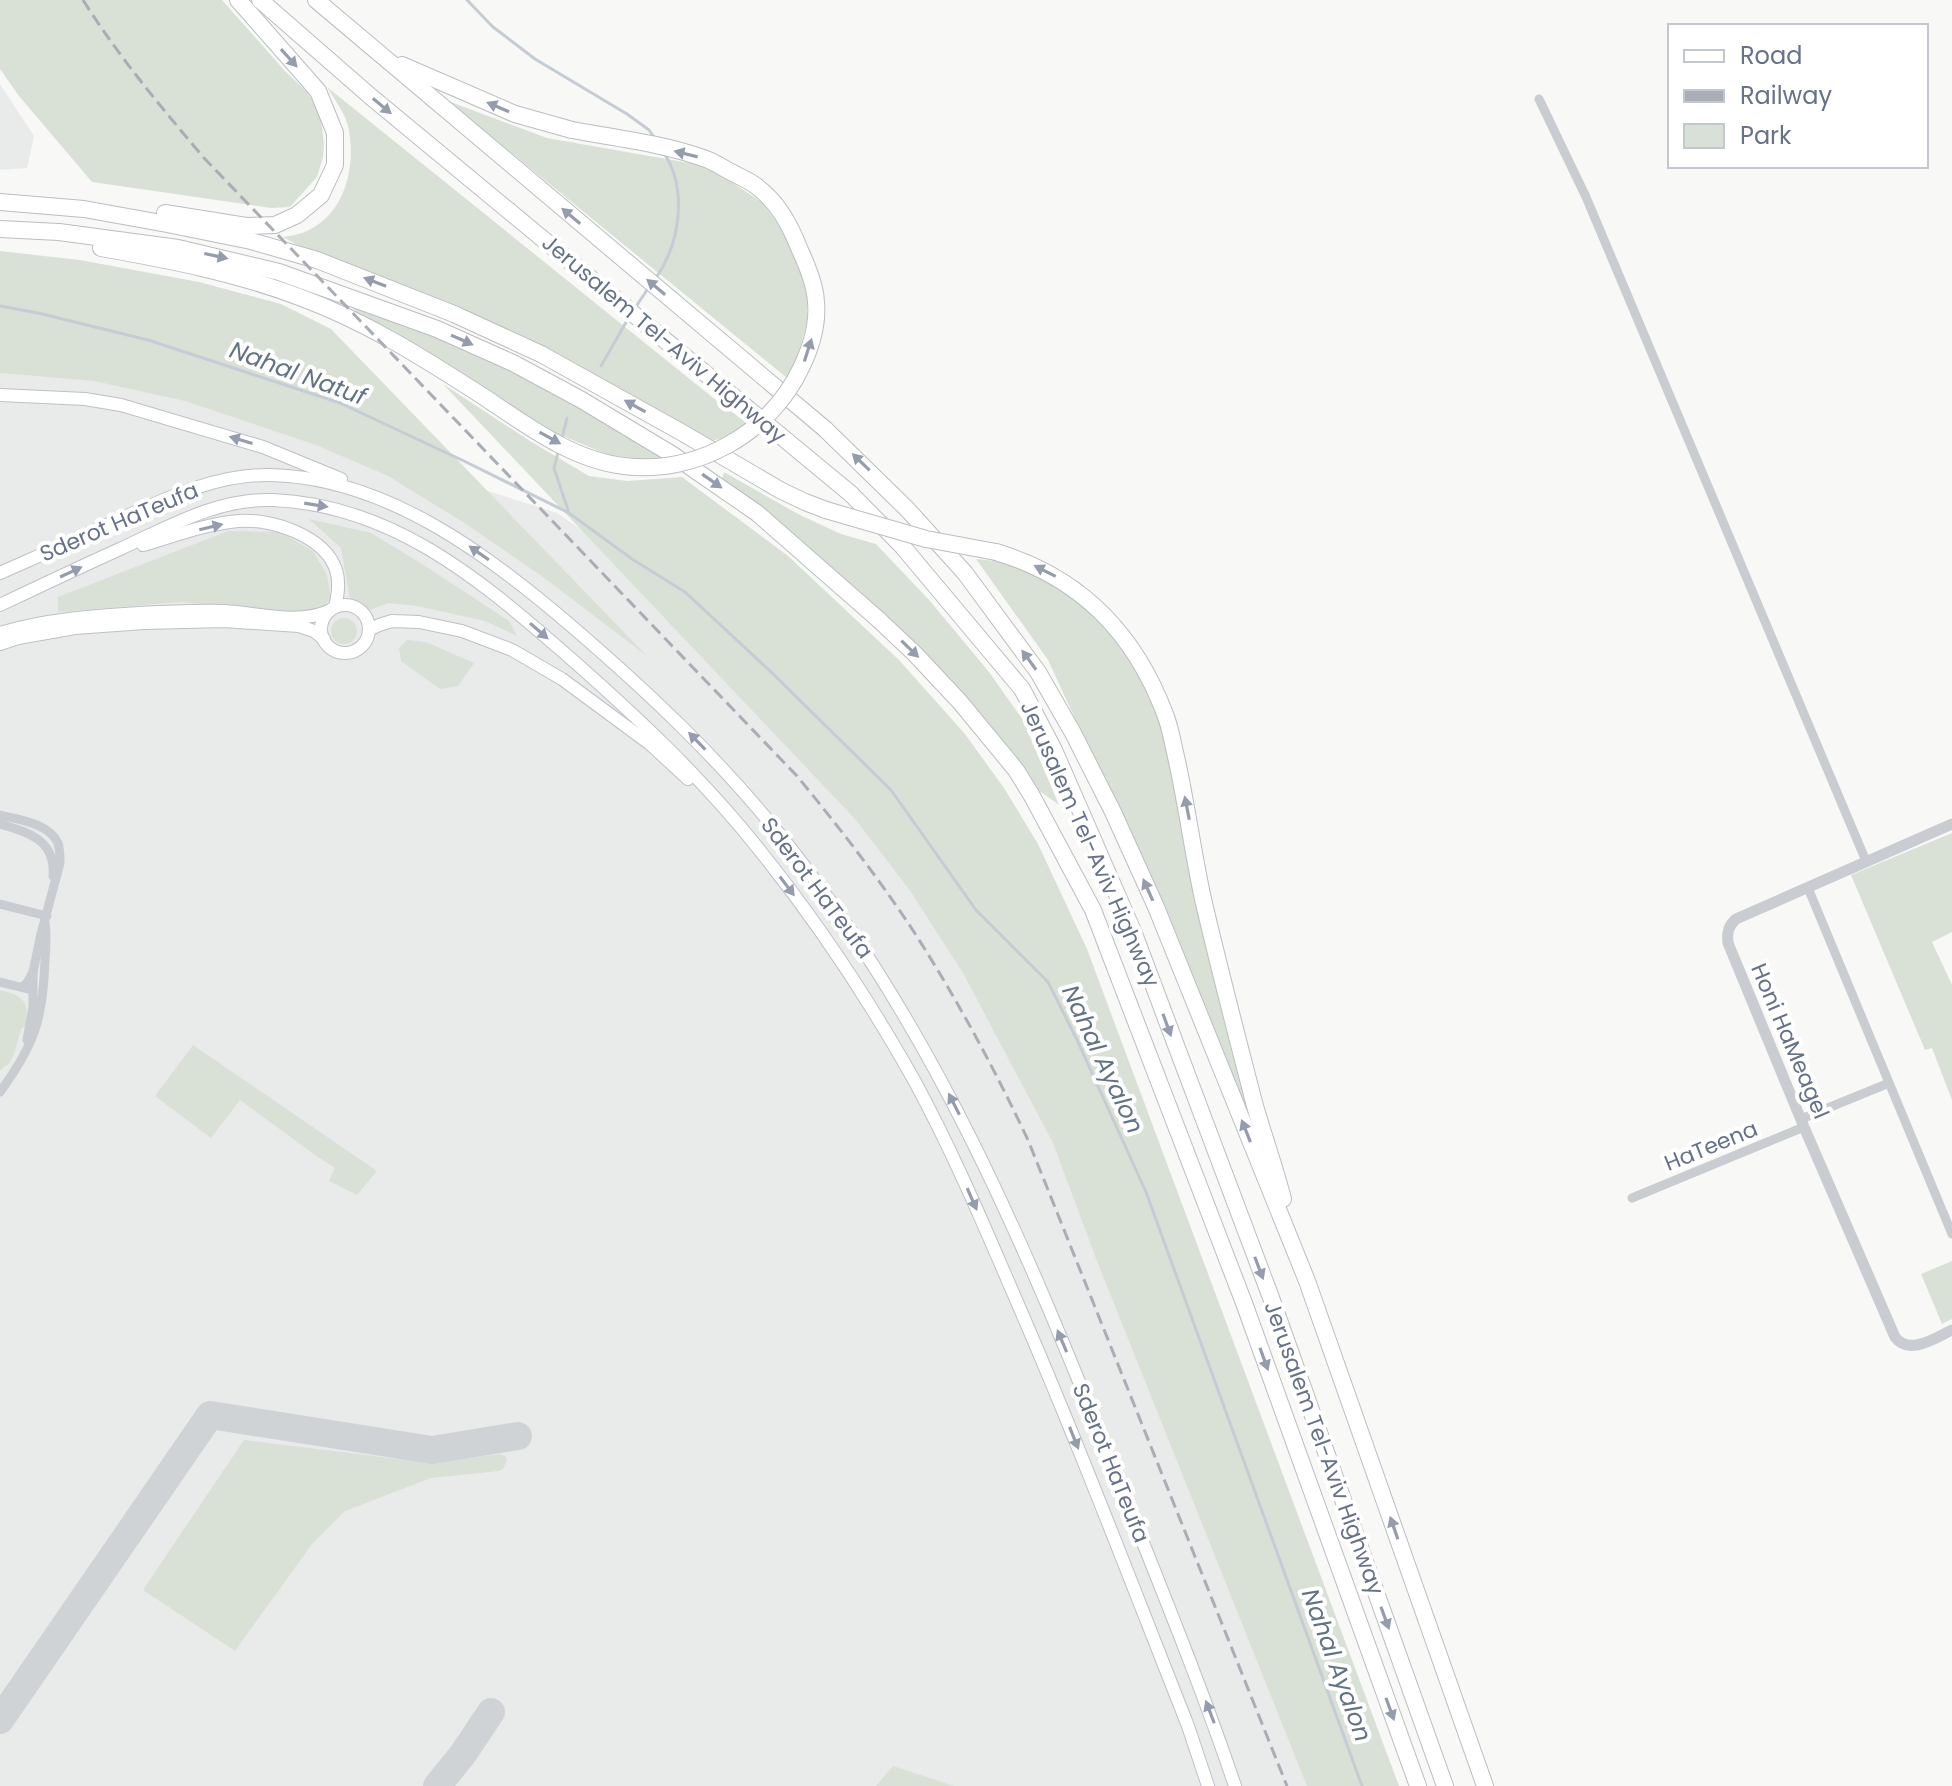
<svg xmlns="http://www.w3.org/2000/svg" width="1952" height="1786" font-family="Poppins,sans-serif">
	<style>
		.built { fill: #e9eaea }
		.green { fill: #d9e1d7 }
		.lines { fill: none; stroke-linecap: round; stroke-linejoin: round }
		.stream { stroke: #c5ccd4; stroke-width: 3 }
		.taxiway { stroke: #d0d3d6; stroke-width: 28 }
		.secondary-casing { stroke: #bdc0c7; stroke-width: 14 }
		.motorway-casing { stroke: #bbbdc2; stroke-width: 18 }
		.minor { stroke: #c9ccd0; stroke-width: 9 }
		.tertiary { stroke: #c9ccd0; stroke-width: 11 }
		.secondary { stroke: #fff; stroke-width: 12 }
		.motorway { stroke: #fff; stroke-width: 16 }
		.rail { stroke: #a9adb5; stroke-width: 3; stroke-dasharray: 12 6; stroke-linecap: butt }
		.motorway-bridge-casing { stroke: #bbbdc2; stroke-width: 18; stroke-linecap: butt }
		.motorway-bridge { stroke: #fff; stroke-width: 16 }
		.oneway { fill: #949cad }
		.labels { text-anchor: middle; dominant-baseline: central; stroke-width: 8; stroke-linejoin: round; paint-order: stroke }
		.street-label { font-size: 22px; fill: #66728a; stroke: #fff }
		.water-label { font-size: 24px; font-style: italic; fill: #627385; stroke: #fff }
	</style>
	<rect width="100%" height="100%" fill="#f8f9f6"/>
	<g class="built">
		<polygon points="0,84 34,136 27,168 0,170"/>
		<polygon points="0,335 557,513 685,600 907,820 1346,1786 0,1786"/>
	</g>
	<g class="green">
		<polygon points="0,0 222,0 285,71 307,92 320,113 324,144 323,157 317,177 290,207 271,208 92,182 19,96 0,69"/>
		<path d="M327,87L717,401L747,423L726,437L709,442L464,312L371,273L305,249L283,237C289,236 296,235 302,233C345,217 357,167 348,126C345,113 334,99 327,87Z"/>
		<polygon points="448,101 547,138 695,164 718,173 763,203 793,245 807,284 807,322 796,363 787,378"/>
		<polygon points="0,251 80,260 199,282 281,304 331,329 647,656 543,577 466,524 388,476 316,445 185,401 94,381 0,373"/>
		<polygon points="345,300 509,365 670,458 640,459 606,454 558,434 413,346 368,324"/>
		<polygon points="443,384 530,441 589,476 628,481 682,477 788,556 899,660 965,734 1004,788 1038,844 1087,949 1399,1786 1307,1786 1095,1256 1053,1143 963,973 911,892 856,820"/>
		<polygon points="724,472 798,514 841,534 876,544 930,601 989,672 1023,720 1059,805 1034,787 966,696 921,648 761,507 722,479"/>
		<polygon points="309,519 371,533 422,564 509,621 517,636 485,621 418,606 389,603 370,610 361,602 350,598 341,548"/>
		<polygon points="228,531 280,532 313,551 327,575 331,599 319,610 306,614 181,602 58,612 58,597"/>
		<polygon points="976,559 1016,563 1040,572 1106,625 1139,671 1160,717 1272,1184 1133,844 1048,660"/>
		<circle cx="344" cy="631" r="13"/>
		<polygon points="407,640 426,642 474,663 458,686 440,689 401,661 399,648"/>
		<polygon points="1952,833 1952,932 1932,942 1952,985 1952,1100 1932,1048 1925,1050 1851,875"/>
		<path d="M0,990C24,996 30,1001 25,1026L21,1029L14,1054L8,1065L5,1066L0,1071Z"/>
		<polygon points="193,1045 377,1171 357,1195 329,1181 335,1168 315,1155 240,1100 211,1138 155,1096"/>
		<polygon points="1952,1261 1952,1319 1942,1324 1921,1274"/>
		<polygon points="244,1440 431,1463 500,1454 505,1456 507,1460 503,1469 499,1471 431,1478 345,1511 312,1544 235,1651 143,1590"/>
		<polygon points="893,1766 954,1786 876,1786"/>
	</g>
	<g class="lines">
		<g class="stream">
			<polyline points="467,0 493,27 535,59 627,114 649,130 654,137"/>
			<path d="M656,278C680,243 688,190 664,153"/>
			<polyline points="0,306 38,313 148,340 340,403 466,462 569,513"/>
			<polyline points="635,308 649,287"/>
			<polyline points="601,366 629,317"/>
			<polyline points="562,438 567,418"/>
			<polyline points="559,449 554,468 569,513 632,559 685,592 769,670 891,790 976,910 1048,982 1077,1040 1146,1192 1362,1786"/>
		</g>
		<g class="taxiway">
			<polyline points="0,1720 210,1415 432,1450 518,1436"/>
			<polyline points="437,1786 463,1754 491,1712"/>
		</g>
		<g class="secondary-casing">
			<g id="secondary">
				<polyline points="0,395 85,399 121,405 263,447 341,479"/>
				<path d="M143,545C174,536 206,524 238,521C271,518 325,536 336,570C340,582 338,595 335,607"/>
				<path d="M0,573C36,557 73,541 109,524C161,501 213,474 270,475C386,477 492,557 576,630C649,693 719,759 780,835C933,1025 1025,1244 1114,1469C1155,1574 1199,1679 1235,1786"/>
				<path d="M0,605C40,586 80,567 120,549C168,527 218,498 273,500C390,505 476,576 561,650C632,712 702,777 761,852C818,923 869,1000 914,1080C952,1150 983,1223 1014,1295C1076,1437 1131,1582 1188,1726L1208,1786"/>
				<circle cx="345" cy="629" r="24"/>
				<polyline points="369,630 379,625 392,621 419,622 462,631 512,650 562,679 650,744 688,779"/>
				<path d="M0,633C46,619 92,616 139,613C168,612 197,610 225,611C259,613 297,625 329,611"/>
				<polyline points="0,644 18,638 75,628 144,623 224,621 299,626 314,631 324,639"/>
			</g>
		</g>
		<g class="motorway-casing">
			<g id="motorway">
				<polyline points="260,0 370,96 851,494 903,547 1022,689 1054,750 1133,931 1270,1295 1445,1786"/>
				<polyline points="316,0 825,429 907,509 965,573 1038,672 1073,733 1113,812 1156,907 1307,1281 1485,1786"/>
				<polyline points="402,65 515,114 572,130"/>
				<polyline points="0,202 84,209 167,224 251,241 317,260 454,314 541,354 681,432 780,490 805,502 826,510"/>
				<polyline points="165,213 246,226 275,225 297,215 321,195 335,165 335,133 318,91 238,0"/>
				<polyline points="0,229 59,232 178,248 279,272 437,329 513,363 580,399 673,455 757,513 879,620 915,654 960,702 1016,770 1032,796 1093,910 1244,1303 1418,1786"/>
				<path d="M101,248C169,260 237,273 302,298C367,322 425,359 484,397"/>
				<path d="M996,552C1080,577 1134,632 1165,714C1171,729 1173,745 1177,761C1187,807 1193,853 1203,899C1219,968 1237,1037 1255,1106C1264,1137 1275,1168 1283,1199"/>
			</g>
		</g>
		<g class="minor">
			<polyline points="1539,99 1586,197 1866,861"/>
			<path d="M0,815C19,820 49,823 58,843C60,849 60,857 60,863L41,934L33,972L27,983L22,987"/>
			<path d="M0,824C28,832 56,840 53,876"/>
			<polyline points="1808,888 1952,1234"/>
			<polyline points="0,904 47,916"/>
			<polyline points="0,982 28,989"/>
			<polyline points="27,1040 33,1007 33,972"/>
			<path d="M0,1092C35,1044 43,1019 45,960C46,947 47,935 45,923"/>
			<polyline points="1801,1119 1889,1083"/>
			<polyline points="1632,1198 1804,1127"/>
		</g>
		<path class="tertiary" d="M1952,824L1736,919C1728,926 1727,933 1728,943L1804,1127L1895,1337C1909,1356 1935,1338 1952,1330"/>
		<use href="#secondary" class="secondary"/>
		<use href="#motorway" class="motorway"/>
		<path class="rail" d="M83,0C119,57 161,107 204,158L797,776C838,826 878,877 914,932C957,999 994,1068 1028,1140L1287,1786"/>
		<g class="motorway-bridge-casing">
			<g id="motorway-bridge">
				<path d="M484,397C526,425 572,460 624,466C697,475 771,433 802,366C811,347 818,324 816,302C815,284 807,266 800,250C790,225 778,202 756,186C750,181 742,178 735,174C724,169 714,161 703,158C661,143 615,138 572,130"/>
				<polyline points="826,510 926,539 996,552"/>
			</g>
		</g>
		<use href="#motorway-bridge" class="motorway-bridge"/>
	</g>
	<defs><path id="oneway-solid" d="M-6-.8H1V-3.2L6.5 0L1 3.2V.8H-6Z" transform="scale(2)"/></defs>
	<g class="oneway">
		<use href="#oneway-solid" transform="translate(289 58) rotate(48)"/>
		<use href="#oneway-solid" transform="translate(382 106) rotate(40)"/>
		<use href="#oneway-solid" transform="translate(498 107) rotate(-157)"/>
		<use href="#oneway-solid" transform="translate(686 154) rotate(-166)"/>
		<use href="#oneway-solid" transform="translate(571 216) rotate(-140)"/>
		<use href="#oneway-solid" transform="translate(216 256) rotate(12)"/>
		<use href="#oneway-solid" transform="translate(375 282) rotate(-159)"/>
		<use href="#oneway-solid" transform="translate(656 287) rotate(-140)"/>
		<use href="#oneway-solid" transform="translate(462 340) rotate(24)"/>
		<use href="#oneway-solid" transform="translate(808 350) rotate(-72)"/>
		<use href="#oneway-solid" transform="translate(635 406) rotate(-151)"/>
		<use href="#oneway-solid" transform="translate(550 438) rotate(29)"/>
		<use href="#oneway-solid" transform="translate(241 440) rotate(-163)"/>
		<use href="#oneway-solid" transform="translate(861 462) rotate(-136)"/>
		<use href="#oneway-solid" transform="translate(712 481) rotate(35)"/>
		<use href="#oneway-solid" transform="translate(316 505) rotate(9)"/>
		<use href="#oneway-solid" transform="translate(211 527) rotate(-13)"/>
		<use href="#oneway-solid" transform="translate(479 553) rotate(-145)"/>
		<use href="#oneway-solid" transform="translate(1045 571) rotate(-153)"/>
		<use href="#oneway-solid" transform="translate(71 572) rotate(-25)"/>
		<use href="#oneway-solid" transform="translate(539 631) rotate(41)"/>
		<use href="#oneway-solid" transform="translate(910 649) rotate(44)"/>
		<use href="#oneway-solid" transform="translate(1029 660) rotate(-126)"/>
		<use href="#oneway-solid" transform="translate(697 741) rotate(-134)"/>
		<use href="#oneway-solid" transform="translate(1187 808) rotate(-101)"/>
		<use href="#oneway-solid" transform="translate(787 886) rotate(53)"/>
		<use href="#oneway-solid" transform="translate(1148 890) rotate(-114)"/>
		<use href="#oneway-solid" transform="translate(1167 1025) rotate(70)"/>
		<use href="#oneway-solid" transform="translate(954 1104) rotate(-117)"/>
		<use href="#oneway-solid" transform="translate(1246 1131) rotate(-112)"/>
		<use href="#oneway-solid" transform="translate(972 1199) rotate(66)"/>
		<use href="#oneway-solid" transform="translate(1259 1268) rotate(69)"/>
		<use href="#oneway-solid" transform="translate(1062 1341) rotate(-113)"/>
		<use href="#oneway-solid" transform="translate(1264 1359) rotate(70)"/>
		<use href="#oneway-solid" transform="translate(1074 1438) rotate(68)"/>
		<use href="#oneway-solid" transform="translate(1394 1528) rotate(-109)"/>
		<use href="#oneway-solid" transform="translate(1385 1618) rotate(70)"/>
		<use href="#oneway-solid" transform="translate(1390 1709) rotate(70)"/>
		<use href="#oneway-solid" transform="translate(1210 1712) rotate(-111)"/>
	</g>
	<g class="labels">
		<g class="street-label">
			<text transform="translate(664 339) rotate(40)">Jerusalem Tel-Aviv Highway</text>
			<text transform="translate(119 522) rotate(-23)">Sderot HaTeufa</text>
			<text transform="translate(1090 844) rotate(66)">Jerusalem Tel-Aviv Highway</text>
			<text transform="translate(817 888) rotate(53)">Sderot HaTeufa</text>
			<text transform="translate(1790 1041) rotate(67)">Honi HaMeagel</text>
			<text transform="translate(1711 1146) rotate(-22)">HaTeena</text>
			<text transform="translate(1324 1448) rotate(70)">Jerusalem Tel-Aviv Highway</text>
			<text transform="translate(1111 1463) rotate(68)">Sderot HaTeufa</text>
		</g>
		<g class="water-label">
			<text transform="translate(298 373) rotate(20)">Nahal Natuf</text>
			<text transform="translate(1103 1059) rotate(65)">Nahal Ayalon</text>
			<text transform="translate(1337 1665) rotate(70)">Nahal Ayalon</text>
		</g>
	</g>
	<rect x="1668" y="24" width="260" height="144" fill="#ffffff" stroke="#c2c7d0" stroke-width="2"/>
	<rect x="1684" y="50" width="40" height="12" fill="#ffffff" stroke="#c2c7d0" stroke-width="2"/>
	<text x="1740" y="64" font-size="24" fill="#66728a">Road</text>
	<rect x="1684" y="90" width="40" height="12" fill="#a9adb5" stroke="#c2c7d0" stroke-width="2"/>
	<text x="1740" y="104" font-size="24" fill="#66728a">Railway</text>
	<rect x="1684" y="124" width="40" height="24" fill="#d9e1d7" stroke="#c2c7d0" stroke-width="2"/>
	<text x="1740" y="144" font-size="24" fill="#66728a">Park</text>
</svg>
